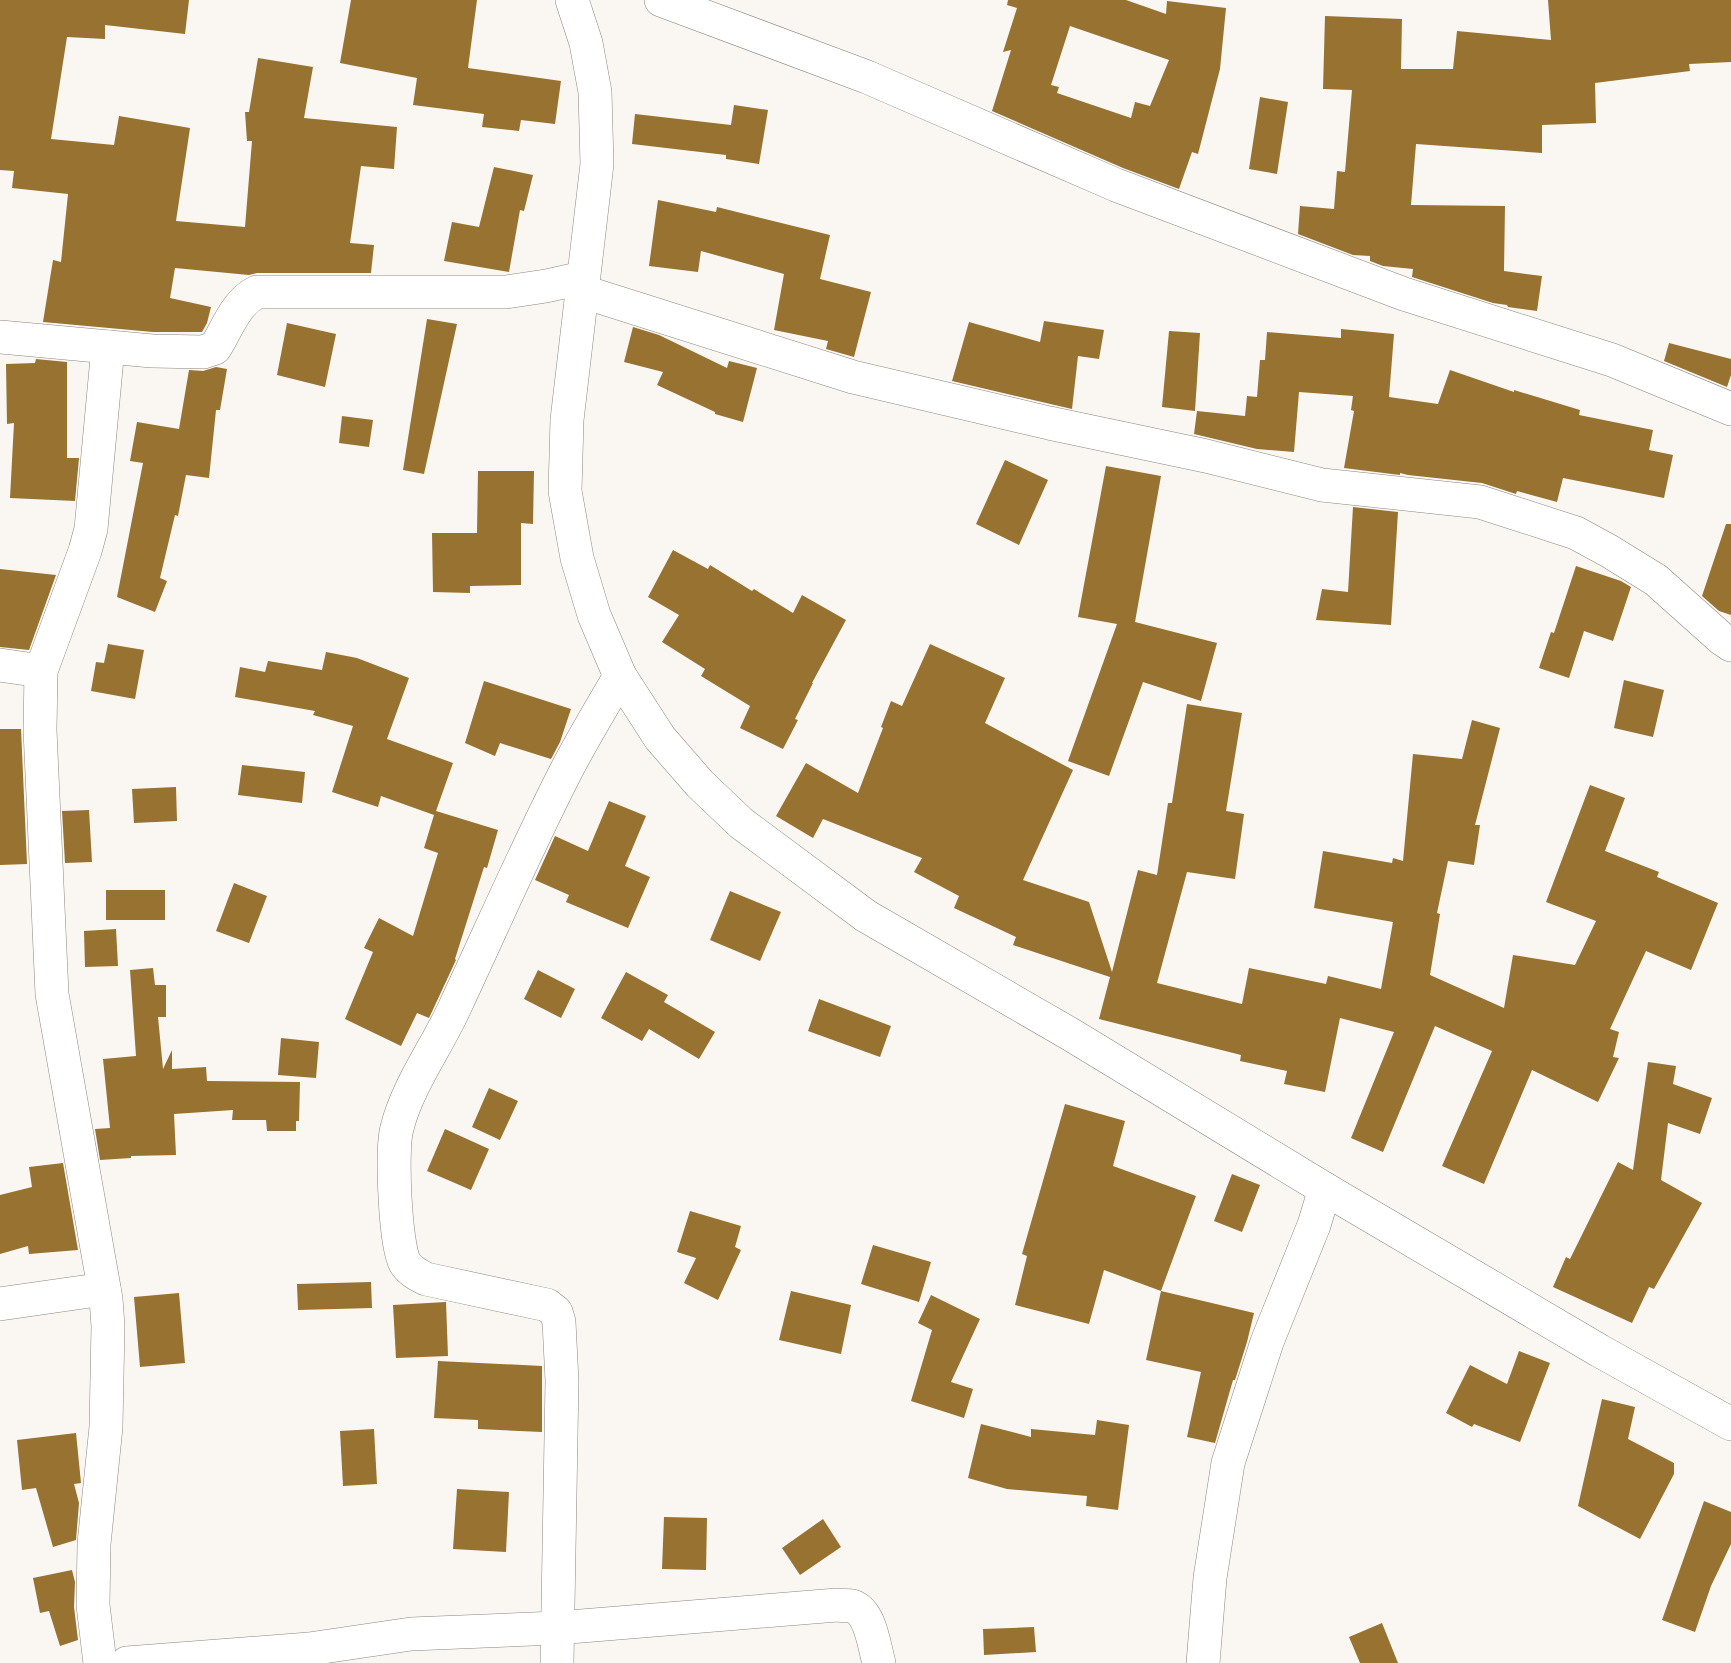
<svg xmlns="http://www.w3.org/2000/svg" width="1731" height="1663" font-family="'Fira Sans Condensed',sans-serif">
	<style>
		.building { fill: #977231; fill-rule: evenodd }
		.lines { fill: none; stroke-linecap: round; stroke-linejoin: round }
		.minor-casing { stroke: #8a8782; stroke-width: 34 }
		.minor { stroke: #fff; stroke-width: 33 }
	</style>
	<rect width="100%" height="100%" fill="#faf7f2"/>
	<g class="building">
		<polygon points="0,0 189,0 185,34 105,25 105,39 67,37 51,139 114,145 119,116 190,128 176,221 245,227 252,141 247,141 245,112 249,112 258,58 313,67 304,118 397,127 394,169 361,166 350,243 374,245 371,273 257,273 249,275 175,268 170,298 211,307 207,323 202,332 153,332 43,322 53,260 61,262 68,194 12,188 14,171 0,170"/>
		<polygon points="351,0 477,0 468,68 561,81 555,124 521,120 519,131 482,127 484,114 413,105 417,78 340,63"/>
		<path d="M1008,0H1126L1166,14L1167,1L1226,8L1220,69L1198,154L1192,152L1179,189L1123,168L992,111L1011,50L1003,52L1017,8L1007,5ZM1070,26L1169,60L1150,106L1135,102L1131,118L1057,93L1059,87L1051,85Z"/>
		<polygon points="1548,0 1731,0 1731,62 1689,64 1690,71 1595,83 1596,123 1542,125 1542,153 1416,144 1411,205 1505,206 1504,271 1542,276 1537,311 1508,307 1507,305 1493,303 1412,277 1413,269 1383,266 1370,261 1370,256 1353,255 1298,234 1300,206 1334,209 1337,171 1345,172 1352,90 1323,89 1325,16 1402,19 1401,69 1453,69 1457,31 1551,40"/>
		<polygon points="1260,97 1288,102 1277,174 1249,169"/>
		<polygon points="734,105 768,110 759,164 726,159 726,155 632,144 635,114 731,125"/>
		<polygon points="494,167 533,175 524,211 520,210 509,272 444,261 452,222 479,227"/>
		<polygon points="658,200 716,212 717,207 830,235 820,279 871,292 854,357 826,349 828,341 774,330 784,274 701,251 698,272 649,266"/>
		<polygon points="427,319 457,324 424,474 403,470"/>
		<polygon points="1044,321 1104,330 1099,359 1078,356 1072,409 952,381 969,322 1040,342"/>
		<polygon points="287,323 336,334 325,387 277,375"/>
		<polygon points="633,327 659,335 727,368 729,361 757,368 743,422 715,414 715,412 657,385 663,372 624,362"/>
		<polygon points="1341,329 1394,334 1389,397 1438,404 1450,370 1514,392 1514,390 1580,410 1579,415 1653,430 1649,450 1673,455 1664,498 1563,478 1557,502 1517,491 1516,494 1482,483 1408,475 1400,473 1400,475 1344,468 1354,411 1351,410 1353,396 1299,392 1294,452 1257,449 1194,434 1197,411 1245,416 1247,396 1257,397 1260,360 1265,360 1267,332 1341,338"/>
		<polygon points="1169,331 1200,333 1195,411 1162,407"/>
		<polygon points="1669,343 1731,359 1731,375 1727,387 1664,361"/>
		<polygon points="36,359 67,362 67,458 79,458 75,501 10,498 14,423 7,424 6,364 35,363"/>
		<polygon points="216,367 227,369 220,410 216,410 209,478 186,475 178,516 175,515 160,578 167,581 155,612 117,597 143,463 130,461 137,422 179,429 189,370 203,371"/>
		<polygon points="342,416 373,420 369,447 339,443"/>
		<polygon points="1005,460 1048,480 1019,545 976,524"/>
		<polygon points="1106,466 1161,476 1135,622 1217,643 1201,701 1143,682 1109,776 1068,761 1117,624 1078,617"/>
		<polygon points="478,471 534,471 533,524 521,523 521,585 470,586 470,593 433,592 432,533 477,533"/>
		<polygon points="1353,507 1398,512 1391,625 1316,620 1322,589 1348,592"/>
		<polygon points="1726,524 1731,524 1731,615 1719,611 1702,596"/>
		<polygon points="673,550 708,569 710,565 752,591 754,589 793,613 802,595 846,620 812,683 813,683 795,719 798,720 783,749 740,728 750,706 701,676 705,669 662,642 679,615 648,597"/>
		<polygon points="1576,566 1621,581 1631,587 1613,641 1584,631 1569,678 1539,668 1551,632 1554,633"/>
		<polygon points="0,569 56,575 29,650 0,647"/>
		<polygon points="108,644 144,650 135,699 91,691 96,662 104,663"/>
		<polygon points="930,644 1005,678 985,723 1073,770 1023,880 1089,902 1112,972 1138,870 1157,875 1168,803 1172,803 1187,704 1242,713 1226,811 1244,814 1235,879 1187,872 1157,983 1242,1004 1249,968 1326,984 1328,976 1381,989 1393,922 1314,908 1323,851 1392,863 1393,858 1403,861 1413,754 1462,759 1472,720 1500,728 1475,825 1480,825 1474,865 1448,861 1437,913 1440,914 1430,975 1504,1008 1513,955 1575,965 1596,921 1546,902 1590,785 1625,798 1605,851 1659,872 1657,877 1718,903 1691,970 1646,951 1610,1029 1619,1032 1613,1057 1619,1058 1598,1102 1532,1070 1484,1184 1442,1166 1492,1051 1435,1026 1383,1152 1351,1138 1394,1032 1340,1018 1325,1092 1284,1084 1287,1071 1240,1061 1241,1055 1099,1019 1110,977 1013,945 1016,937 954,908 959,896 914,872 922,858 823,819 813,838 776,816 806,763 858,793 883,728 881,727 891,701 902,706"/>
		<polygon points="326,652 357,658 409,678 387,739 453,763 436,811 498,830 487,868 484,867 455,959 456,960 429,1018 417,1013 401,1046 345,1019 373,952 364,948 379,918 413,936 438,853 424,848 434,815 381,796 378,807 332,792 353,726 313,715 315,711 235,697 240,667 265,672 268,661 322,670"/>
		<polygon points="1624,680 1664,690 1653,737 1614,728"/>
		<polygon points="484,681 571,709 560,742 551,759 500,743 495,756 465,743"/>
		<polygon points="0,729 21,729 27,864 0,865"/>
		<polygon points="242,765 305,772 302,803 238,795"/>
		<polygon points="176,787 177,821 134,823 132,789"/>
		<polygon points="609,801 646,816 625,866 650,877 628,928 566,902 569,895 535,880 555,836 588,851"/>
		<polygon points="89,810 92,862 65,863 62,811"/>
		<polygon points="234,883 267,896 249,943 216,931"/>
		<rect x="106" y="890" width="59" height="30"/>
		<polygon points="730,891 781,912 760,961 710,940"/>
		<polygon points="116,929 118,966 85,967 84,931"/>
		<polygon points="153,968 155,985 166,985 166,1017 158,1017 163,1069 172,1050 172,1069 206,1067 207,1081 300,1082 299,1121 296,1121 296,1131 267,1131 266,1120 232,1120 233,1110 174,1114 176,1155 131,1156 131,1158 100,1160 95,1129 110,1128 103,1059 136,1056 130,970"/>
		<polygon points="538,970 575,989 561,1018 524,999"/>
		<polygon points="626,972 668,995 664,1002 715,1032 699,1059 649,1029 642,1041 601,1018"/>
		<polygon points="819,999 891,1026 880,1057 808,1031"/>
		<polygon points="281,1038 319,1042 316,1078 278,1075"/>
		<polygon points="1648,1062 1676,1066 1673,1084 1712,1098 1700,1134 1668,1123 1661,1180 1702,1203 1654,1289 1649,1287 1632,1323 1553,1287 1566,1257 1570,1259 1618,1162 1633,1170"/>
		<polygon points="489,1088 518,1101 500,1140 472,1127"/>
		<polygon points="1065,1104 1125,1121 1113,1166 1196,1196 1161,1291 1104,1270 1089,1324 1015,1305 1027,1256 1022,1254"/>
		<polygon points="445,1129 489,1149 471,1190 427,1171"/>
		<polygon points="63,1163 78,1250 29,1254 28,1246 0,1254 0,1195 32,1187 29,1167"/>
		<polygon points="1232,1174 1260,1185 1242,1232 1214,1221"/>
		<polygon points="690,1211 741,1226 735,1247 741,1250 718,1300 684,1283 696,1258 677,1252"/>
		<polygon points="873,1245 931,1262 919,1302 861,1284"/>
		<polygon points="371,1282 372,1308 298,1310 297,1284"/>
		<polygon points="791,1291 851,1305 841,1354 779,1340"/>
		<polygon points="1161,1291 1254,1313 1247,1342 1235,1380 1233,1380 1215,1443 1187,1437 1201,1372 1146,1360"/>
		<polygon points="179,1293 185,1363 140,1367 134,1297"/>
		<polygon points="931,1295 980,1319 951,1382 973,1389 964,1418 911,1401 932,1330 918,1323"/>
		<polygon points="446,1302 448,1356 396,1358 393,1305"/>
		<polygon points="1519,1351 1550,1363 1520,1442 1474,1424 1472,1427 1446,1413 1470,1365 1507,1384"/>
		<polygon points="438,1361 542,1366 542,1432 478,1429 478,1420 434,1418"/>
		<polygon points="1602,1399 1635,1407 1628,1439 1674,1463 1674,1474 1640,1539 1578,1506"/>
		<polygon points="1097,1420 1129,1425 1118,1510 1086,1506 1087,1496 1007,1489 968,1478 981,1424 1031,1437 1031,1429 1095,1435"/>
		<polygon points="374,1429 377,1484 343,1486 340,1431"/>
		<polygon points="76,1433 81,1483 74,1484 79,1503 76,1540 53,1547 36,1488 22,1490 17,1440"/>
		<polygon points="457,1489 509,1492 506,1552 453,1549"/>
		<polygon points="1704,1501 1731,1512 1731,1544 1711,1586 1695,1632 1662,1620"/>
		<polygon points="664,1517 707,1518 706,1570 662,1569"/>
		<polygon points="823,1519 841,1547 800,1575 782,1548"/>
		<polygon points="72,1570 75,1582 74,1607 78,1640 60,1646 49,1611 40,1613 33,1578"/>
		<polygon points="1382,1623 1398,1663 1360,1663 1349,1637"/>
		<polygon points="1034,1627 1036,1652 984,1655 983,1629"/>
	</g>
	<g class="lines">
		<g class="minor-casing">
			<g id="minor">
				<polyline points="572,0 586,43 595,92 597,164 567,420 565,491 577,558 594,615 620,676 660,738 700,784 741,823 866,916 1070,1034 1325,1189 1600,1351 1731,1424"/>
				<polyline points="661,0 867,77 1116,185 1404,294 1612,360 1731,409"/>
				<polyline points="581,291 853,377 1049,423 1206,456 1322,485 1480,502 1576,533 1609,551 1656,580 1722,639 1731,645"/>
				<path d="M0,337L152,351L203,352L215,348C227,329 236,302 257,292H506L546,286L582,278"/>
				<polyline points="0,665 41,671"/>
				<polyline points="0,1304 104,1289"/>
				<polyline points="100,1663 93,1605 94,1544 106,1427 108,1326 106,1299 52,994 40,730 41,671 85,551 91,529 108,347"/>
				<path d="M127,1663L309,1649L411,1634L557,1628L837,1605C841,1606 848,1605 852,1606C871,1612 874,1646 879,1663"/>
				<path d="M557,1663L562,1381L559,1322L556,1312L547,1305L426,1279C418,1275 410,1271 405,1263C395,1245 391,1149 397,1128C407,1087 436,1048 454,1009C491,930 526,849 566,771C583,738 602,707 620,676"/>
				<polyline points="1203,1663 1210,1578 1228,1463 1267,1342 1314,1225 1325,1189"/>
			</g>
		</g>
		<use href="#minor" class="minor"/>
	</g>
</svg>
